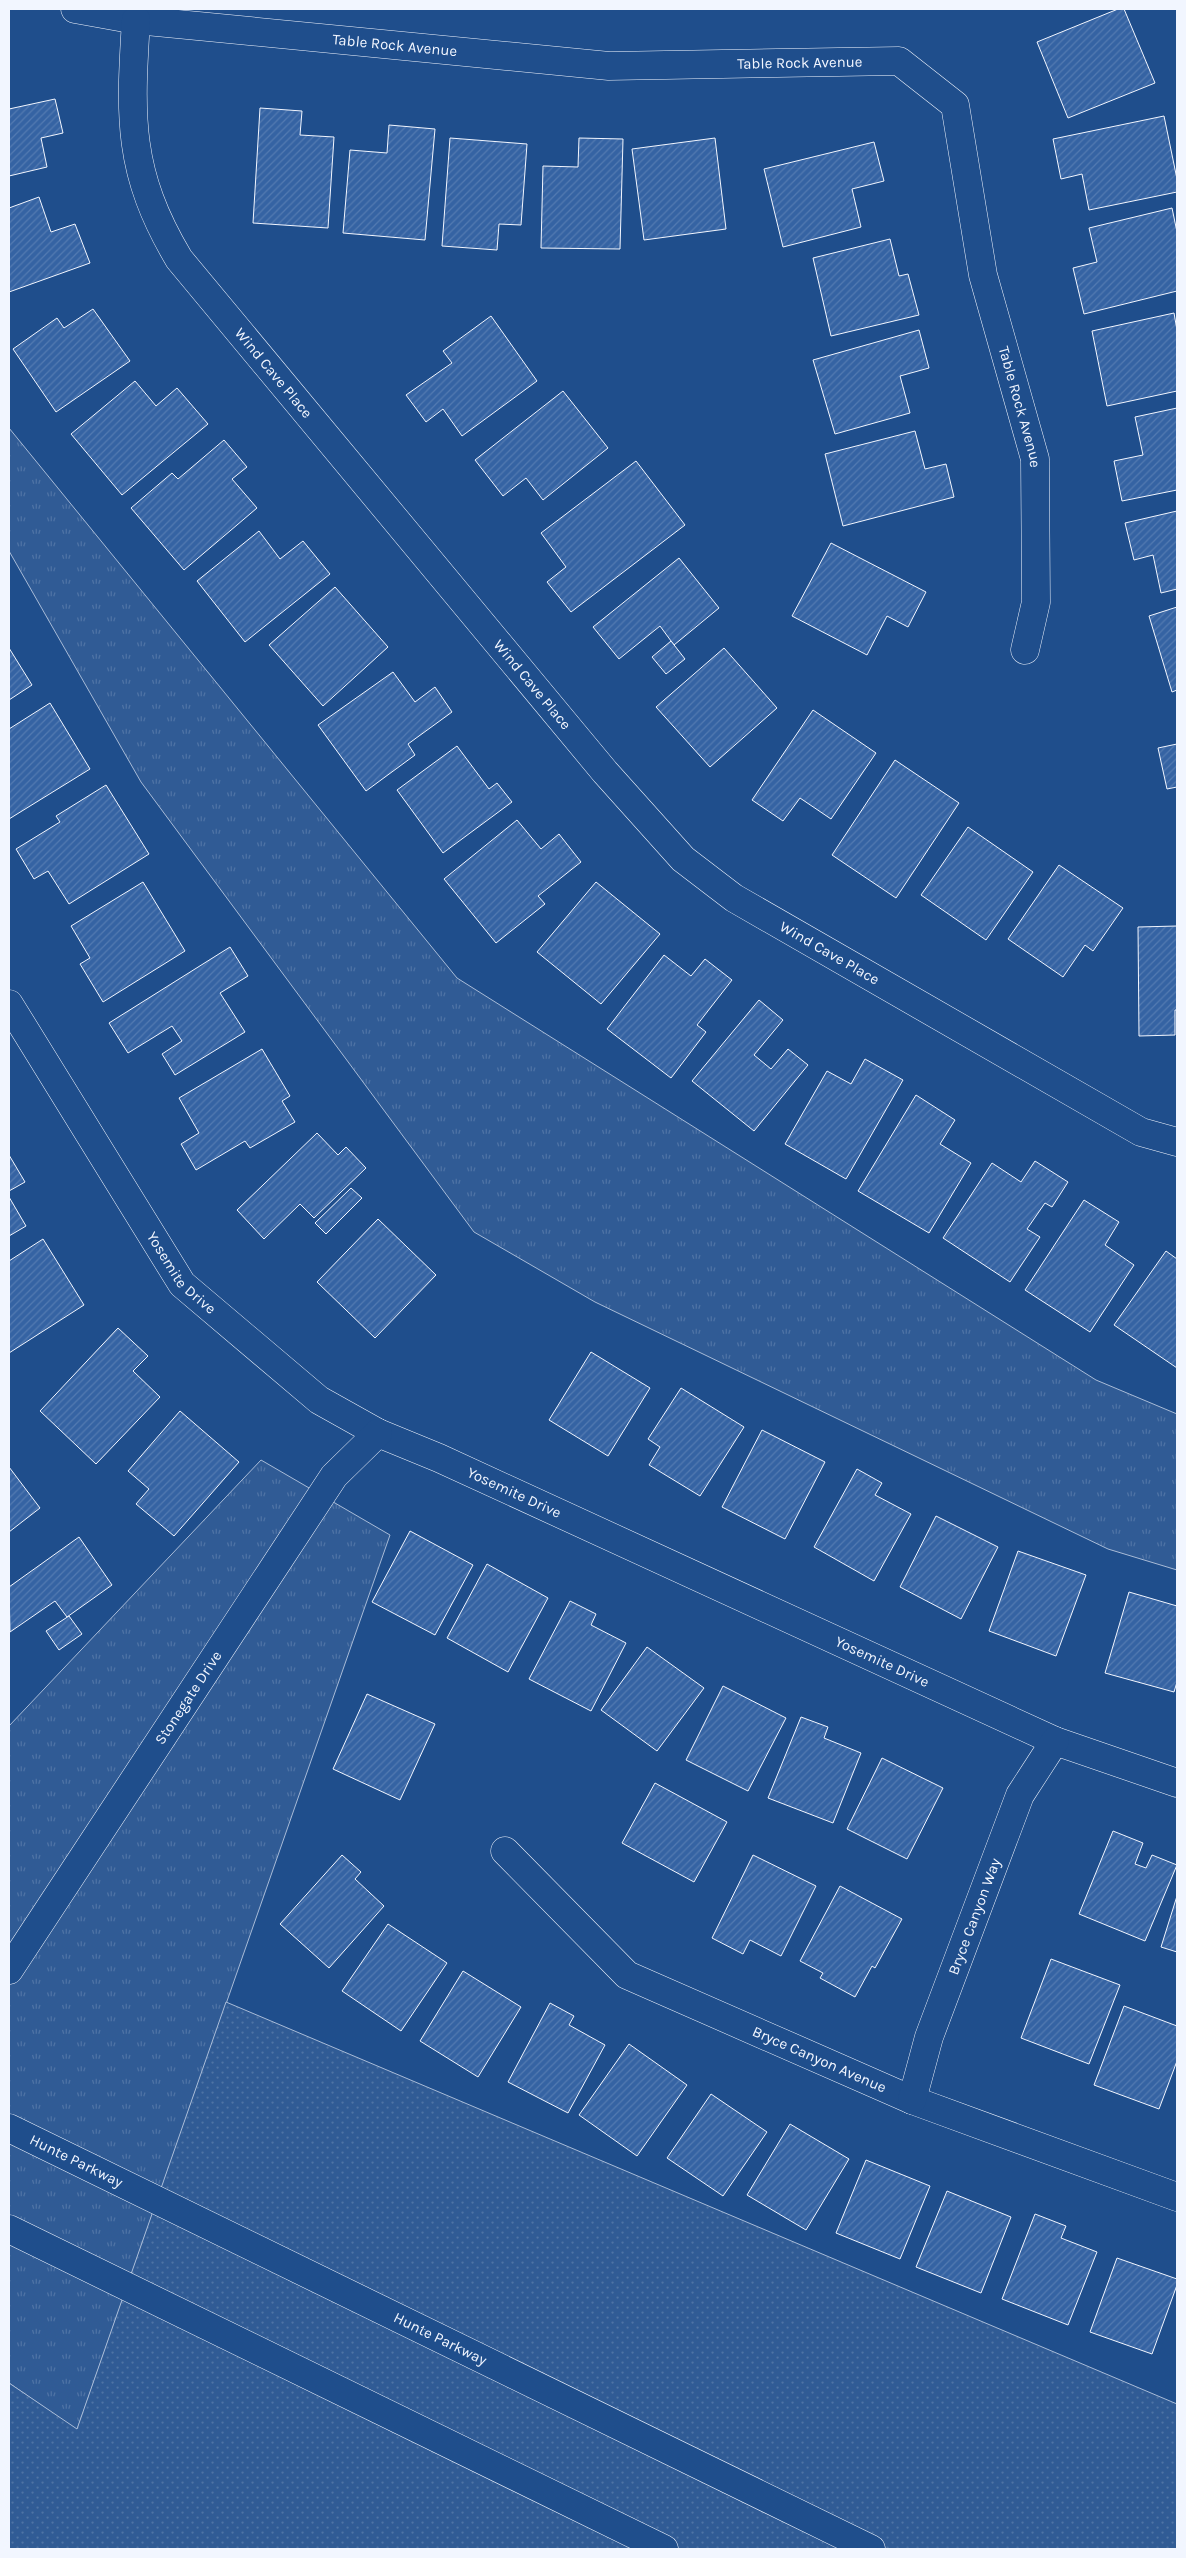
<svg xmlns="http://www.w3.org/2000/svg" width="1186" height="2558" font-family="Karla,sans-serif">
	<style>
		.grass { fill: url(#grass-tufts); stroke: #a8bbd7 }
		.park { fill: url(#park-dots); stroke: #a8bbd7 }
		.building { fill: url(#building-hatch); stroke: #f2f6ff }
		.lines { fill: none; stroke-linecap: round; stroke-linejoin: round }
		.street-casing { stroke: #f2f6ff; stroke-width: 29 }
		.secondary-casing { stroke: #f2f6ff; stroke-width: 29 }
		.street { stroke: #1f4e8c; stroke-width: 28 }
		.secondary { stroke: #1f4e8c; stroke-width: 28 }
		.labels { text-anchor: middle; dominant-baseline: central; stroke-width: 4; stroke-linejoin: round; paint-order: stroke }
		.street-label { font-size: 15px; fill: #f2f6ff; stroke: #1f4e8c }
	</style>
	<defs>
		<pattern id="grass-tufts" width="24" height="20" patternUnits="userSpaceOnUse" patternTransform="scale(1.25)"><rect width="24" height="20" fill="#305b95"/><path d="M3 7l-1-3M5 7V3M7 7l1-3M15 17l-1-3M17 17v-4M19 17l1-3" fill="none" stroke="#4e73a5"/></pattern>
		<pattern id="park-dots" width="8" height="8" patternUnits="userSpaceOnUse" patternTransform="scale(1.25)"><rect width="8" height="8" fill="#305b95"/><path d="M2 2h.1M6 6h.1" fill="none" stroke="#4e73a5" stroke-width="1.8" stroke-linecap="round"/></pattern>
		<pattern id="building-hatch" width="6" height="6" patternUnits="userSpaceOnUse" patternTransform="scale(1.25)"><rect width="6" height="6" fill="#3563a3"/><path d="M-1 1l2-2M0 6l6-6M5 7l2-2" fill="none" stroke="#537ab1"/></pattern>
	</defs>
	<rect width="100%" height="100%" fill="#1f4e8c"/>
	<g class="grass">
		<polygon points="9,428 457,978 1096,1380 1177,1414 1177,1570 1108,1549 595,1302 474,1232 141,782 9,551"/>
		<polygon points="261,1460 390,1535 77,2430 9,2383 9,1726"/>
	</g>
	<polygon class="park" points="226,2002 1177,2404 1177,2549 9,2549 9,2383 77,2429"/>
	<g class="building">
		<polygon points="1118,9 1124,9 1155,83 1068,118 1037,42"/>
		<polygon points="55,99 63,133 41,138 47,167 9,176 9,109"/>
		<polygon points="260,108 302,111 300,135 334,137 328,228 253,223"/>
		<polygon points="1164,116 1177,179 1177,192 1089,210 1082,174 1061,179 1053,139"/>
		<polygon points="389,125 435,129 425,240 343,233 350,150 387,153"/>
		<polygon points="450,138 527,144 521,225 499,224 497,250 442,246"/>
		<polygon points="579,138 623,139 620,249 541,248 543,166 578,167"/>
		<polygon points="715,138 726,229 644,240 632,149"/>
		<polygon points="874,142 884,181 852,189 861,227 783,247 764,169"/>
		<polygon points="39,197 51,232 75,224 90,263 9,292 9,208"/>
		<polygon points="1172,208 1177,232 1177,291 1084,314 1073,268 1097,262 1089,228"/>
		<polygon points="890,239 899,276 908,274 919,315 831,336 813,258"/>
		<polygon points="93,309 130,361 56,412 13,349 57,318 64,328"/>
		<polygon points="1174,313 1177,330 1177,391 1107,406 1092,331"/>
		<polygon points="491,316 537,381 462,436 443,409 426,422 406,395 452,363 443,351"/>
		<polygon points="919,330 929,368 900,376 910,413 835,434 813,360"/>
		<polygon points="135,381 156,406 177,388 208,424 122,495 71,434"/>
		<polygon points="563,391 608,448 543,500 526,478 503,496 475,460"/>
		<polygon points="1177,408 1177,490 1122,501 1114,461 1143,455 1135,417"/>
		<polygon points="915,431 925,469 946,464 954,497 843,526 825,454"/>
		<polygon points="224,440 247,467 232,479 257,508 184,570 131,508 172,473 178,479"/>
		<polygon points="636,461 685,525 571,612 547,582 566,567 541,533"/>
		<polygon points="1177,511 1177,589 1161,593 1153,555 1134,560 1125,523"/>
		<polygon points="259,531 280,559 303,541 330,574 245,642 197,581"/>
		<polygon points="831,543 926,592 908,627 887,616 867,655 792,616"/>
		<polygon points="679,558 719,608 674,645 660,626 619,659 593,627"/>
		<polygon points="335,587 388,647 323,706 269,645"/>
		<polygon points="1177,607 1177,690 1172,692 1149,616"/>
		<polygon points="671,641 685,659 666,674 652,657"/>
		<polygon points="9,648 32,685 9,700"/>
		<polygon points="724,648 777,708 710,767 656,707"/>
		<polygon points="393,672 415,702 435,687 452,712 408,744 415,755 366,791 318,725"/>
		<polygon points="50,703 90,769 9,819 9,729"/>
		<polygon points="813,710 876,753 831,819 800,798 783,821 752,800"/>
		<polygon points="1177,744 1177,787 1167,789 1158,748"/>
		<polygon points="457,746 489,789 497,783 512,802 443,853 397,790"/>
		<polygon points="895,760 959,803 896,898 832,855"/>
		<polygon points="106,785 149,854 69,904 48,871 34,879 16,849 60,822 56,816"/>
		<polygon points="517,820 541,849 559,834 581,862 538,896 545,904 496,943 444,879"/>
		<polygon points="968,827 1033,872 986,940 921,895"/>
		<polygon points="1059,865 1123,908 1093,951 1085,945 1063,977 1008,939"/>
		<polygon points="143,882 185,951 103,1002 80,964 90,958 71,926"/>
		<polygon points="596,882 660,934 601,1004 537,952"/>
		<polygon points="1177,926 1177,1010 1175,1010 1175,1035 1139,1036 1138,927"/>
		<polygon points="230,947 248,976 220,993 245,1032 175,1075 162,1054 182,1041 172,1026 128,1053 109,1023"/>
		<polygon points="664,955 691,976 705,959 732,980 697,1025 706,1032 671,1078 607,1029"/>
		<polygon points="759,1000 783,1020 754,1055 771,1069 788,1049 808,1065 754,1131 692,1081"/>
		<polygon points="262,1049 290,1096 282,1101 295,1122 250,1148 245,1141 196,1170 181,1144 199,1133 179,1098"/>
		<polygon points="865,1059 903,1080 846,1179 785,1144 827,1071 851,1084"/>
		<polygon points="916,1095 955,1120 940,1144 971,1163 929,1233 858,1191"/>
		<polygon points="317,1133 338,1155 346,1147 366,1168 314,1218 300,1204 264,1239 237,1210"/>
		<polygon points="9,1155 25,1182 9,1191"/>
		<polygon points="1035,1161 1068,1182 1052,1207 1045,1203 1027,1229 1040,1237 1010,1282 943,1238 992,1163 1021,1182"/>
		<polygon points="351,1188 362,1198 326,1234 315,1223"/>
		<polygon points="9,1197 26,1226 9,1236"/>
		<polygon points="1084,1200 1119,1222 1105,1245 1134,1265 1090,1332 1025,1290"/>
		<polygon points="378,1219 436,1275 375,1338 317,1282"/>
		<polygon points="43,1239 84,1305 9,1353 9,1261"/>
		<polygon points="1166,1251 1177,1259 1177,1368 1114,1325"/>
		<polygon points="118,1328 148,1356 133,1371 160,1397 96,1464 40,1411"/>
		<polygon points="591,1352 650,1388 608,1456 549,1420"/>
		<polygon points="681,1388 744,1427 700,1496 649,1465 660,1447 648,1439"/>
		<polygon points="180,1411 239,1462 174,1536 136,1504 149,1489 128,1471"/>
		<polygon points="762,1430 825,1462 785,1539 722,1507"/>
		<polygon points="9,1467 40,1508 9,1532"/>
		<polygon points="857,1469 882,1483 875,1495 911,1514 874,1581 814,1547"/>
		<polygon points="936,1516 998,1547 961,1619 900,1587"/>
		<polygon points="410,1531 473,1565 435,1635 372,1602"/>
		<polygon points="79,1537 112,1585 67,1617 55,1601 10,1632 9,1587"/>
		<polygon points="1018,1551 1086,1575 1056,1656 989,1631"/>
		<polygon points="487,1564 548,1598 508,1672 447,1638"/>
		<polygon points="1129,1592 1177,1606 1177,1682 1174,1692 1105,1673"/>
		<polygon points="570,1601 596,1614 591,1625 626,1643 591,1711 529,1679"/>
		<polygon points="69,1616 82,1634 59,1650 46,1631"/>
		<polygon points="647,1647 704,1688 657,1751 601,1710"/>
		<polygon points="723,1686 786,1718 748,1791 686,1760"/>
		<polygon points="367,1694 435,1724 400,1800 333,1769"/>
		<polygon points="801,1717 828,1727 824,1738 861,1753 833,1823 768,1798"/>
		<polygon points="882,1758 943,1788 907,1859 847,1829"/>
		<polygon points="655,1783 727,1822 694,1882 622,1843"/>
		<polygon points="1113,1831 1143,1843 1135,1864 1146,1868 1152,1855 1177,1865 1145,1941 1079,1914"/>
		<polygon points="342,1855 361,1872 355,1879 384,1906 329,1968 280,1924"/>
		<polygon points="753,1855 816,1886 781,1956 750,1940 743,1954 712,1938"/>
		<polygon points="840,1886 902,1919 875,1968 872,1966 855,1997 820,1978 823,1973 800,1961"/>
		<polygon points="1177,1896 1177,1952 1161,1947"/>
		<polygon points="388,1924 447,1963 401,2031 342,1991"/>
		<polygon points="1051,1959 1120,1985 1089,2064 1021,2038"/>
		<polygon points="463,1971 521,2007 478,2077 420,2041"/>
		<polygon points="550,2003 574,2016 569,2025 605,2045 568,2113 508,2082"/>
		<polygon points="1124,2006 1177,2026 1177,2061 1159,2109 1094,2085"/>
		<polygon points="629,2044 687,2085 637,2156 579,2115"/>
		<polygon points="711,2094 767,2132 723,2196 667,2158"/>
		<polygon points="790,2124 849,2159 806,2230 747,2195"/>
		<polygon points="866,2160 930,2186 900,2259 836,2233"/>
		<polygon points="947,2191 1011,2217 981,2293 916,2267"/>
		<polygon points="1035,2214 1066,2226 1061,2238 1097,2252 1068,2325 1002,2299"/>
		<polygon points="1117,2258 1177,2279 1177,2285 1152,2354 1090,2332"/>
	</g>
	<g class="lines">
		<g class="street-casing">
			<g id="street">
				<path id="s1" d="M75,9L136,20L609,66L899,61L955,105L983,275L1035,459L1036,602L1025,650"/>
				<path id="s2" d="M136,20C130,117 127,172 179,259L605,772L683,859L734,898L1141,1132L1177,1142"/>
				<path id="s3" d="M9,1004L182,1284L319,1400L378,1433L439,1458L1055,1741L1177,1783"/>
				<path id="s4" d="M505,1851L627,1975L912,2100L1177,2197"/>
				<path id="s5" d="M912,2100L929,2037L1020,1795L1055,1741"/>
			</g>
		</g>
		<g class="secondary-casing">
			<g id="secondary">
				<path id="s6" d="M9,1970L334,1476L378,1433"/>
				<path id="s7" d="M9,2128L871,2549"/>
				<polyline points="9,2229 664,2549"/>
			</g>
		</g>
		<use href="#street" class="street"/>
		<use href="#secondary" class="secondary"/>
	</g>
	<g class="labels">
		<g class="street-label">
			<text stroke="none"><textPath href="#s1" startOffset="322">Table Rock Avenue</textPath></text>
			<text stroke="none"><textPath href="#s1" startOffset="728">Table Rock Avenue</textPath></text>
			<text stroke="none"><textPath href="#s2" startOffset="396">Wind Cave Place</textPath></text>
			<text stroke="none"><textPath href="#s1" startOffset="1208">Table Rock Avenue</textPath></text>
			<text stroke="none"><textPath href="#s2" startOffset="801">Wind Cave Place</textPath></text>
			<text stroke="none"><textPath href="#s2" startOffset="1206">Wind Cave Place</textPath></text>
			<text stroke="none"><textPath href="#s3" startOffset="320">Yosemite Drive</textPath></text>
			<text stroke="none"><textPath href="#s3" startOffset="725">Yosemite Drive</textPath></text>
			<text stroke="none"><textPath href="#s3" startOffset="1130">Yosemite Drive</textPath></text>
			<text stroke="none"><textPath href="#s6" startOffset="326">Stonegate Drive</textPath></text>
			<text stroke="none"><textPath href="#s5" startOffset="194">Bryce Canyon Way</textPath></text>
			<text stroke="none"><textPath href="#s4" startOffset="384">Bryce Canyon Avenue</textPath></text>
			<text stroke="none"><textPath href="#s7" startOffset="75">Hunte Parkway</textPath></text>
			<text stroke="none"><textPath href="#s7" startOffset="480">Hunte Parkway</textPath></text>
		</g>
	</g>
	<rect width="1186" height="2558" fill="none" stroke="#f2f6ff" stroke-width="20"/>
</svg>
